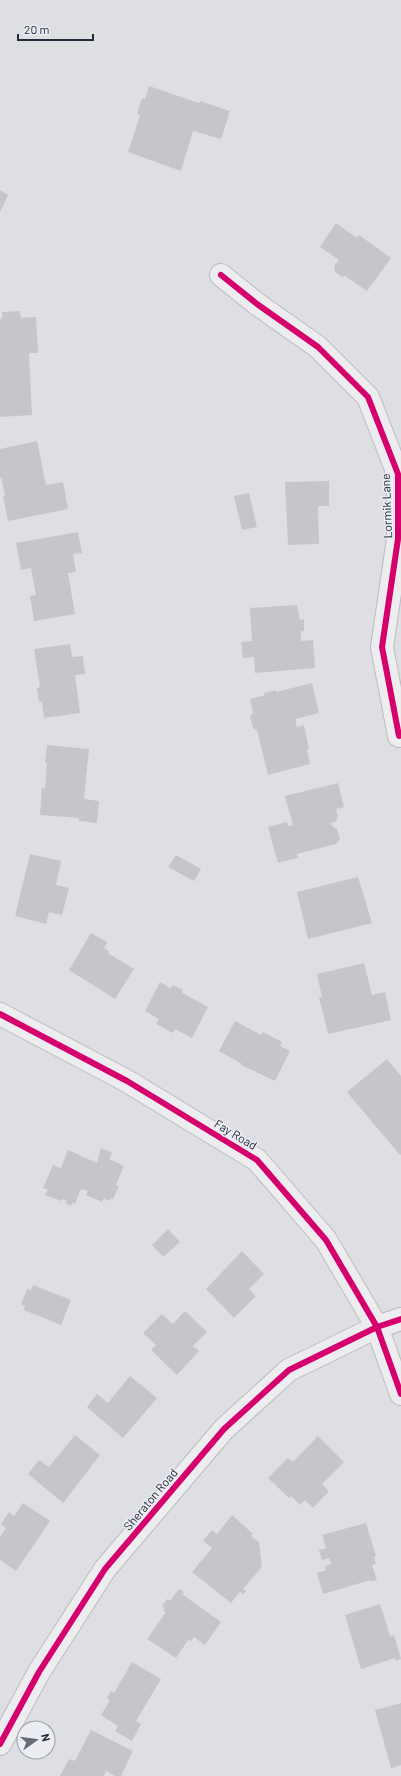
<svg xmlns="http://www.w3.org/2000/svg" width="401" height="1776" font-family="Barlow,sans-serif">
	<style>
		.building { fill: #c5c6cb }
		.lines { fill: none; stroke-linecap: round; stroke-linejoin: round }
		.minor-casing { stroke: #bbbcc0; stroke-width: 24 }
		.minor { stroke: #ededf0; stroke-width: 22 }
		.cycleway-casing { stroke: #ebedf3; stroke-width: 8 }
		.cycleway { stroke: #d6006c; stroke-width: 6 }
		.labels { text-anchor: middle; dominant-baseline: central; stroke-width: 3; stroke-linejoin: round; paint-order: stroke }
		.street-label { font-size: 12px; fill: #272a3a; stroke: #ebedf3 }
	</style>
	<rect width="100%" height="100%" fill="#dedfe3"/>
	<g class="building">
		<polygon points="149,86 199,103 200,101 230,111 221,139 193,131 181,171 128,152 140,115 137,114 142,98 145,99"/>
		<polygon points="0,190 8,195 0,212"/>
		<polygon points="336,223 357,238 359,235 391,258 367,291 345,276 342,277 335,272 334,266 339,260 320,247"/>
		<polygon points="20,311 21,318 36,317 38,353 29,353 32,415 0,417 0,319 2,319 2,312"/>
		<polygon points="37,441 46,485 63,482 68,509 8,521 3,496 5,495 1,477 0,478 0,449"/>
		<polygon points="329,481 329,506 318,506 319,544 288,545 285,482"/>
		<polygon points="249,493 257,527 242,530 234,496"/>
		<polygon points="78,532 82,553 73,554 76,572 68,573 75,614 34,621 30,596 36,595 31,568 21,570 16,543"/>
		<polygon points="297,605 300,620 304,619 304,631 301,631 301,641 313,640 315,668 255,673 254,657 243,658 241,642 252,641 250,608"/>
		<polygon points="70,644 72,657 83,656 85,674 75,675 80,713 44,718 42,702 39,702 37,688 40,687 34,649"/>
		<polygon points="312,683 319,713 295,719 297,727 304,725 309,749 307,749 310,764 268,775 257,730 253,728 250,717 253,712 250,699 265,695 264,693 276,690 276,692"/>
		<polygon points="47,745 89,749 84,799 99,801 97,823 79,821 79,818 40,815 42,788 45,789 47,763 45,763"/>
		<polygon points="338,783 344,807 336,809 338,818 336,819 337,821 331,823 332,826 337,829 340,839 336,844 297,854 298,858 278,863 268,827 287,822 288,826 293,825 285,796"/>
		<polygon points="30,854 61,861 56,885 69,888 62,915 49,912 46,924 15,916"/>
		<polygon points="176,855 201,869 194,881 168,867"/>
		<polygon points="358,877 372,923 308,939 297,892"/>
		<polygon points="91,933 107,942 104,948 109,951 108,953 134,969 115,999 69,970"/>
		<polygon points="364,963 372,995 385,992 391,1020 328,1034 319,997 322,997 317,974"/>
		<polygon points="160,982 170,988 173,985 183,990 182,993 208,1007 192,1038 175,1029 173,1033 156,1024 159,1019 145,1011"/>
		<polygon points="235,1021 261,1035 263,1032 282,1042 280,1046 290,1051 275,1081 241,1065 242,1064 219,1051"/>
		<polygon points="387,1059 401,1076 401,1154 400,1155 347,1092"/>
		<polygon points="101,1148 112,1153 109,1159 124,1166 116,1185 119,1186 113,1199 111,1198 109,1201 104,1198 102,1202 86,1195 88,1191 81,1189 75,1204 72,1203 71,1206 65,1203 67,1201 62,1199 61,1201 45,1195 48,1190 43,1188 53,1165 61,1168 68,1150 97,1163"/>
		<polygon points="168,1229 180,1242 163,1257 152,1245"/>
		<polygon points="242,1251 264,1274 249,1289 256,1296 234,1318 206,1289"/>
		<polygon points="33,1285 71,1300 61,1325 24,1310 25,1306 21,1304 27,1289 31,1290"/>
		<polygon points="185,1311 207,1332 193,1346 199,1351 177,1375 151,1350 156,1345 143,1333 162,1314 173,1324"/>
		<polygon points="130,1376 157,1398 123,1438 87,1407 97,1394 108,1403"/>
		<polygon points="75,1435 100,1455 63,1503 28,1474 39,1460 49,1467"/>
		<polygon points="318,1436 344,1462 322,1484 329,1491 313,1508 305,1500 300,1505 291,1496 289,1498 268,1478 288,1458 293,1462"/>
		<polygon points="23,1503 50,1521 16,1571 0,1560 0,1537 6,1528 1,1524 9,1512 14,1516"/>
		<polygon points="232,1515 253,1534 251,1536 259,1542 262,1567 243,1589 246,1591 243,1594 240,1592 231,1603 192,1572 212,1548 203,1541 212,1530 217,1534"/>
		<polygon points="366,1523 376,1556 374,1557 376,1564 372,1565 377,1580 371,1582 371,1580 323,1594 317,1573 326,1570 325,1566 331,1564 329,1558 322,1560 319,1550 326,1548 322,1535"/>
		<polygon points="179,1589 184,1592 182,1594 221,1622 205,1645 194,1637 191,1641 188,1640 176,1658 147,1639 166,1612 163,1610 165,1608 162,1606 167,1599 170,1601"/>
		<polygon points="380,1604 390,1636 394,1635 401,1659 396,1661 395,1658 361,1669 345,1615"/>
		<polygon points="132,1662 161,1679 136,1721 141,1724 132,1741 115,1731 118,1726 101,1715 110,1700 107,1698 111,1691 114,1693"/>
		<polygon points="401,1703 401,1765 391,1768 375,1710"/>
		<polygon points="91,1730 133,1751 121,1776 115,1776 106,1771 104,1776 60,1776 69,1759 75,1761"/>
	</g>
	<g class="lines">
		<g class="minor-casing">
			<g id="minor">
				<polyline points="221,275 257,304 318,347 368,397 398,474 398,539 382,647 399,736"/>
				<polyline points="0,1014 127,1081 257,1160 326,1240 377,1327 401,1394"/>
				<polyline points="0,1744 39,1672 105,1569 224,1429 289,1370 377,1327 401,1319"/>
			</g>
		</g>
		<use href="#minor" class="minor"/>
		<g class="cycleway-casing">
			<g id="cycleway">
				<polyline points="221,275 257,304 318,347 368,397 398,474 398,539 382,647 399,736"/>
				<polyline points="0,1014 127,1081 257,1160 326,1240 377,1327 401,1394"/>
				<polyline points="0,1744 39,1672 105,1569 224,1429 289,1370 377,1327 401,1319"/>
			</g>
		</g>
		<use href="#cycleway" class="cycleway"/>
	</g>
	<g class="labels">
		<g class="street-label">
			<text transform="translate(386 506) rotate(-92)">Lormik Lane</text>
			<text transform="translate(236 1134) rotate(31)">Fay Road</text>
			<text transform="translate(150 1499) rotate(-50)">Sheraton Road</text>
		</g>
	</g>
	<g transform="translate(36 1740) rotate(76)"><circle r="19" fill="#ebedf3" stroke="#9d9fa9"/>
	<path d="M0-3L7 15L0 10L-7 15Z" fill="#676975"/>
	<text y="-6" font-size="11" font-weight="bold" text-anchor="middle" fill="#272a3a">N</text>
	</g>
	<path d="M18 34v6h75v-6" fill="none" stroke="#272a3a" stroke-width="2"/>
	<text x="24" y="34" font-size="12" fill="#272a3a" stroke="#ebedf3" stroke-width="3" paint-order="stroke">20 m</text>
</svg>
